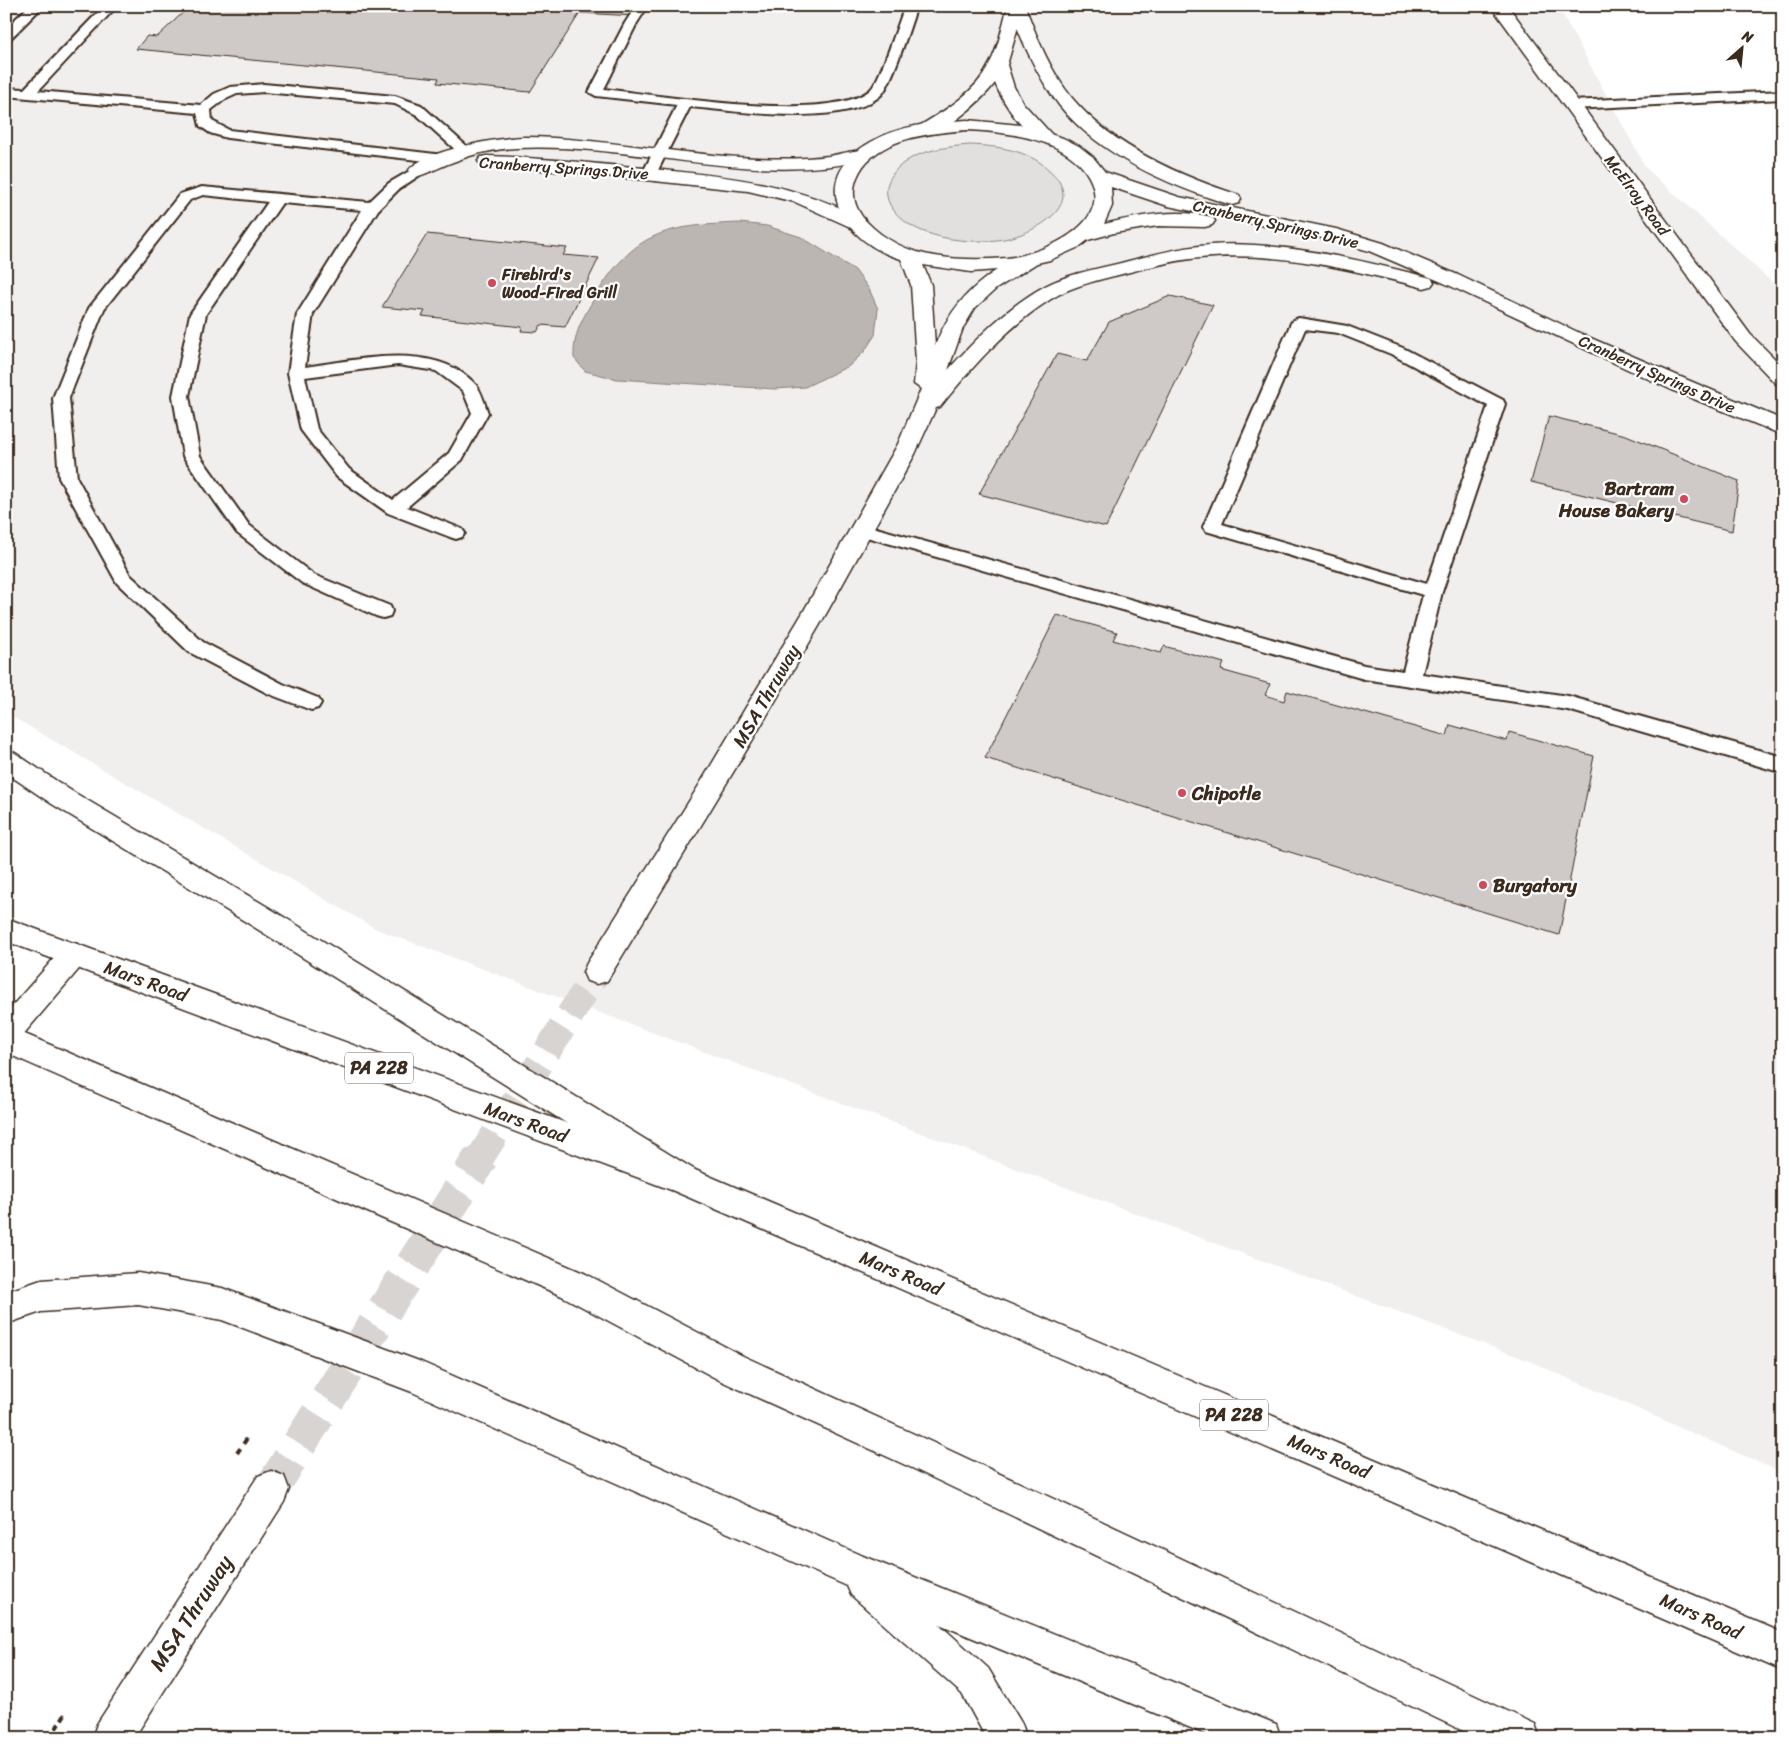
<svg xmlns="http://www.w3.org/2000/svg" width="1789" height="1744" font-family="Sriracha,sans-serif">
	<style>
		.built { fill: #f1efee }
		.green { fill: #e2e0de; stroke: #8e857e }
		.water { fill: #bcb6b3; stroke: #887e77 }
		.building { fill: #cfcac7; stroke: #3b2a1e }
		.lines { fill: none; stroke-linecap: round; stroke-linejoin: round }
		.tertiary-tunnel-far1 { stroke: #d8d4d2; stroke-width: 28; stroke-dasharray: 28 14; stroke-linecap: butt }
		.tertiary-tunnel { stroke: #d8d4d2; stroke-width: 35; stroke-dasharray: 35 18; stroke-linecap: butt }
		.service-casing { stroke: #3b2a1e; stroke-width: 4 }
		.minor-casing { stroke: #3b2a1e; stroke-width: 3 }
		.tertiary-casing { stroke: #3b2a1e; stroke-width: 3 }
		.primary-casing { stroke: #3b2a1e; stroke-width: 3 }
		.trunk-casing { stroke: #3b2a1e; stroke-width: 3 }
		.motorway-casing { stroke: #3b2a1e; stroke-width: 3 }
		.path { stroke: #3b2a1e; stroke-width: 4; stroke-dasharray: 6 5; stroke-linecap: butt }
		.service { fill: #fff; fill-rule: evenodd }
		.minor { fill: #fff; fill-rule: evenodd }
		.tertiary { fill: #fff; fill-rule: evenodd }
		.primary { fill: #fff; fill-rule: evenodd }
		.trunk { fill: #fff; fill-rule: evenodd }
		.motorway { fill: #fff; fill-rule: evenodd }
		.poi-dot { fill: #d1495b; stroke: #fff; stroke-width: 2 }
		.labels { text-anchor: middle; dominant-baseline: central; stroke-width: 4.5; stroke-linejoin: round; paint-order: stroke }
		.far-street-label { font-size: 16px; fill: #3b2a1e; stroke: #fff }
		.far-poi-label { font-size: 16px; font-weight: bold; fill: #3b2a1e; stroke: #fff; text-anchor: start }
		.shield { fill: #fff; stroke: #766a62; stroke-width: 1 }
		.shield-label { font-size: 18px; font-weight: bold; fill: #3b2a1e }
		.poi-label { font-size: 19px; font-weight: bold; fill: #3b2a1e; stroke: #fff; text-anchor: start }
		.street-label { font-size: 19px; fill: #3b2a1e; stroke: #fff }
		.near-street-label { font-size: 22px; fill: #3b2a1e; stroke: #fff }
	</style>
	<rect width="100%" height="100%" fill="#fff"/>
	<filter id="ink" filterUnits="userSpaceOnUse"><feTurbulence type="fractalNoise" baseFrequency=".02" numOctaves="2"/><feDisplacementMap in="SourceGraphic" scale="10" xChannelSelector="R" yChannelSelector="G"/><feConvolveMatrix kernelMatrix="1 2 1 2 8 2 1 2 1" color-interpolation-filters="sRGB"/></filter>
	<g filter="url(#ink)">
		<polygon class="built" points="6,6 1558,6 1646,168 1783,292 1783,1473 1527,1360 376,929 6,713"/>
		<path class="green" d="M970,145C997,146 1028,150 1048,169C1089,204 1036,233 1004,239C970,245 912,239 892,208C887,201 885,191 888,183C900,152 942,147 970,145Z"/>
		<path class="water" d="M740,223L767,226L801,237L855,270L869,289L878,309L875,335L864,352L849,366L805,387L775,389L617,379L585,371L574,358C573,333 583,318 595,297C635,230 666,226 740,223Z"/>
		<g class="building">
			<polygon points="190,6 641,6 636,16 580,13 530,92 437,83 439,78 136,49 147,36 157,37"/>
			<polygon points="427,234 567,248 563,255 599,258 565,327 541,325 537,332 521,331 522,327 422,316 425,311 382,307"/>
			<polygon points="1170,296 1213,305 1106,527 979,494 1057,354 1087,361 1109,322"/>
			<polygon points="1549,416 1626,435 1739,481 1732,531 1531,482"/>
			<polygon points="1057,615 1117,632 1113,640 1161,653 1164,646 1224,663 1221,670 1270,684 1265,695 1284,701 1287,691 1447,736 1450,725 1507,741 1509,732 1594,756 1559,935 985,758"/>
		</g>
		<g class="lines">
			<polyline class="tertiary-tunnel-far1" points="480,1158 597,972"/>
			<polyline class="tertiary-tunnel" points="271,1489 481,1157"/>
			<g class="service-casing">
				<g id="service">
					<polygon points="29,6 43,6 11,38 6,39 6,28"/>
					<polygon points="104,6 117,6 38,91 201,105 214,94 230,87 264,84 395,96 421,105 472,151 465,155 460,154 417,115 395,104 264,92 237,94 224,100 211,110 212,121 229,130 444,155 449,156 451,159 449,162 444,163 227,138 210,133 200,126 197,113 6,96 6,88 24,89"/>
					<path d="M636,6H648L637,23L604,89C659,95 829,124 870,90C879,84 899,21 905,6H917C911,23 892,85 881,95C845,128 736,111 690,107L656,174L654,177H644L642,174L677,105L596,96L589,92L625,23Z"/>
					<polygon points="1783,91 1783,99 1571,109 1564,105 1571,101"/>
					<path d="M418,166L423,167L425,170L423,173L399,189L378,210L313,314L305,367C357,360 436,340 476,385C482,392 485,405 488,413L462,460L407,507L462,529L465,533L462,537L456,539L450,537L388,513L337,477L301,430L288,373L297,314L362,210L282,203L206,314L189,396L200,456L249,525L314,575L390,606L392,611L390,616L383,618L376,616L302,583L237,533L183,456L173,396L190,314L268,202L203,195L190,200L104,309L69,398L77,478L130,575L203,642L283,684L318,698L321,703L318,708L311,710L269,694L189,652L117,583L59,478L53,398L89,308L180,194L202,187L369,202L389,183ZM398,365L436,371L463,391L472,413L449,453L393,500L349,469L317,429L305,377Z"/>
					<path d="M1299,318L1347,326L1403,348L1503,400L1505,404L1442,592L1422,674L1568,696L1783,757V773L1568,710L1364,679L856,534L853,530L856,526L862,524L1364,665L1403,671L1423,595L1206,531L1203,527L1291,323L1293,320ZM1305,329L1338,333L1391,354L1488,406L1427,584L1222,524Z"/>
				</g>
			</g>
			<g class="minor-casing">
				<g id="minor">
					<path d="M1008,6H1024L1007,65L1014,87L1023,103L1054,137L1051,141C1029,146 1002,101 995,83C983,99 942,138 921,133L918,129L921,125C946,110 976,92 989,65C999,47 1002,26 1008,6Z"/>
					<polygon points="1491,6 1508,6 1750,334 1783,367 1783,385 1776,384 1736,342"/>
					<path d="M525,137C603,138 679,155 757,158C781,159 805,159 829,156C842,154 857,148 870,151L873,155L870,159C752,188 635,142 516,148C494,149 473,154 453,162C441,166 430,173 418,176L411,174L409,170C422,151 501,137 525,137Z"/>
					<path d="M487,156C536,157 585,163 634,167C719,176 784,179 862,218L865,222L862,226L855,228L848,226L795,202L748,191L579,173L481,165L478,161L481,157Z"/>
				</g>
			</g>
			<g class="tertiary-casing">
				<g id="tertiary">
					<path d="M1009,6H1025C1037,38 1050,71 1072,98C1113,147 1180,176 1239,195L1241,199L1239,203L1232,205L1225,203C1166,184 1099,155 1059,105C1036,75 1022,41 1009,6Z"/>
					<path d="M967,120L1020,125L1063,138L1079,146L1093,157L1105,172L1179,197L1336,229L1383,243L1458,275L1586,336L1690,381L1783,420V435L1674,391L1444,283L1369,251L1332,240L1168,206L1111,187L1112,206L1104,224C1137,216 1177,208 1212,217L1215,221L1212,225L1205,227L1158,226L1114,233L1088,240L1079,247L1050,260L1037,263L996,289L975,308L963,328L948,370C976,339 1008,306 1045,286C1069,274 1095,269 1121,263C1147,256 1173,249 1199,246C1272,238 1360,260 1431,278L1434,282L1431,286L1424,288C1354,270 1273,250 1200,258C1175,260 1150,267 1126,273C1100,280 1073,285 1051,299C1007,327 972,367 940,407L936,408L915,454L826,614L752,741L607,981L597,984L587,981L583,972L587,963L698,787L802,614L898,444L921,389L914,384L916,361L911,285L901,259C843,243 804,179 871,142C900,125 934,122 967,120ZM967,130C1006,132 1068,138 1089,177C1115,225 1042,254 1007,258C983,260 958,260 935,256C909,252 884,240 866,221C853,207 850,190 859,173C878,137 932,133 967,130ZM923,265L971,272L997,270C968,289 948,312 935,346L931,285Z"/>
					<polygon points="271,1471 284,1476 289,1489 284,1502 134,1738 92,1738 97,1724 258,1476"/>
				</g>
			</g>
			<g class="primary-casing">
				<g id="primary">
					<polygon points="74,943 695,1170 1783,1633 1783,1671 674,1191 64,963 60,955 64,947"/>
					<polygon points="6,1026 586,1274 743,1356 936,1444 1535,1724 1540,1738 1478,1738 912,1468 719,1380 562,1296 386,1220 6,1053"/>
				</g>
			</g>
			<g class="trunk-casing">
				<polygon id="trunk" points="6,918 84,947 88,955 84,963 74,967 6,941"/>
			</g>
			<g class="motorway-casing">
				<g id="motorway">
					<polygon points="6,750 15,753 70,790 266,906 695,1170 700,1180 695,1190 684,1194 673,1190 246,922 52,804 6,773"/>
					<polygon points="74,943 84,947 88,955 84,963 16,1043 6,1047 6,1013 64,947"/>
					<polygon points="138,1273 222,1288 419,1361 858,1554 1276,1724 1281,1738 1215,1738 939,1624 988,1668 1022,1724 1027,1738 986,1738 962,1694 851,1595 847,1586 412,1392 222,1320 138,1305 41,1312 6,1324 6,1292 41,1280"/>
				</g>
			</g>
			<g class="path">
				<polyline points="237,1453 248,1437"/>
				<polyline points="50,1738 67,1711"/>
			</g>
			<use href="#service" class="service"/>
			<use href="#minor" class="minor"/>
			<use href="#tertiary" class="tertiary"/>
			<use href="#primary" class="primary"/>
			<use href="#trunk" class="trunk"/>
			<use href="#motorway" class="motorway"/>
		</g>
	</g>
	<g class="poi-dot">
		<circle cx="492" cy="283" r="5"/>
		<circle cx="1684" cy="499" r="5"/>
		<circle cx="1182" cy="793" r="5"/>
		<circle cx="1483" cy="885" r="5"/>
	</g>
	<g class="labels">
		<g class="far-street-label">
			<text transform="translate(564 168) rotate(4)">Cranberry Springs Drive</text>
			<text transform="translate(1637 195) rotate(53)">McElroy Road</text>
			<text transform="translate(1276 224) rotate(13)">Cranberry Springs Drive</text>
			<text transform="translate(1657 374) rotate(24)">Cranberry Springs Drive</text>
		</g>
		<g class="far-poi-label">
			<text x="502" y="274">Firebird's<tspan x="502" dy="18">Wood-Fired Grill</tspan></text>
		</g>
		<g class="shield">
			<rect x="345" y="1052.5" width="68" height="31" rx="4"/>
			<rect x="1200" y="1399.5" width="68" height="31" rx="4"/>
		</g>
		<g class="shield-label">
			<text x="379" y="1068">PA 228</text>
			<text x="1234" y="1415">PA 228</text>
		</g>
		<g class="poi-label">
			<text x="1674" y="488" text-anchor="end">Bartram<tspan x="1674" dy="22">House Bakery</tspan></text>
			<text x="1192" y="793">Chipotle</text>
			<text x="1493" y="885">Burgatory</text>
		</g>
		<g class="street-label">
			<text transform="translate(766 696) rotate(-60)">MSA Thruway</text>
			<text transform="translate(146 981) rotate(20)">Mars Road</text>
			<text transform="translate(526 1122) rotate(20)">Mars Road</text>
			<text transform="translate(901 1273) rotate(23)">Mars Road</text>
			<text transform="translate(1329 1456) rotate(23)">Mars Road</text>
			<text transform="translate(1701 1616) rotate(24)">Mars Road</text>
		</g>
		<g class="near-street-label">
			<text transform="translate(191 1613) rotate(-57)">MSA Thruway</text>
		</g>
	</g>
	<rect width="1789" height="1744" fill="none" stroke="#fff" stroke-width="25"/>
	<rect x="12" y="12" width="1764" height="1719" fill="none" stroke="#3b2a1e" stroke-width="2" filter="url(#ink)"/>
	<g transform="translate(1742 48) rotate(27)" stroke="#ffffff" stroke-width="4" paint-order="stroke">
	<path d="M0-4L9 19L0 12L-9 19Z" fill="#3b2a1e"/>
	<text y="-8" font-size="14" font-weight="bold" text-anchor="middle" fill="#3b2a1e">N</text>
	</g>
</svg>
